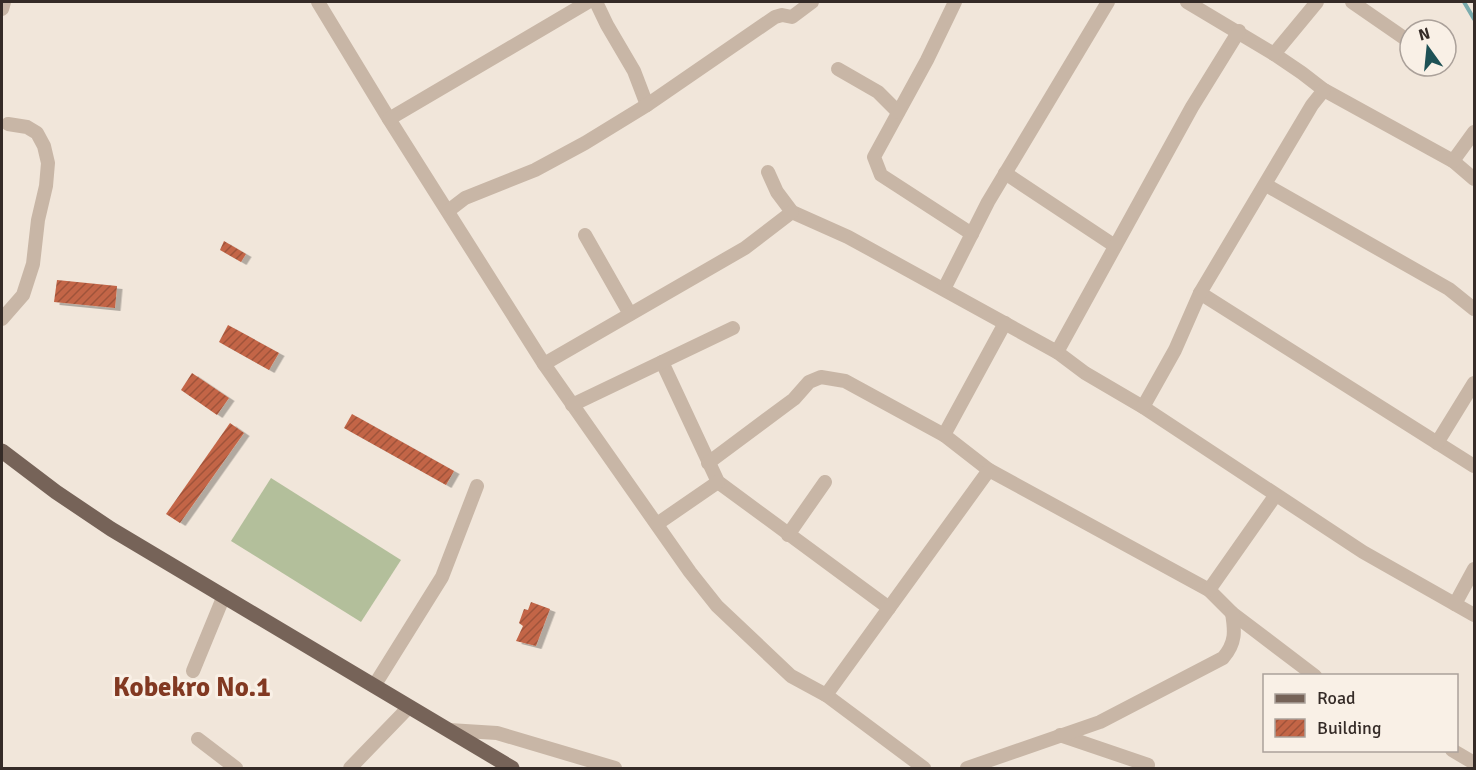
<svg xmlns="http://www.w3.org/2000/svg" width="1476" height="770" font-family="Signika,sans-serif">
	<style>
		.pitch { fill: #b3bf9b }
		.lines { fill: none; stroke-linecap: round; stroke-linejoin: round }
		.stream { stroke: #7aabad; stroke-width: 4 }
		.building { fill: url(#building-hatch); filter: url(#shadow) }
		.minor { stroke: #c8b6a6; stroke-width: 14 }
		.major { stroke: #766358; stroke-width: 15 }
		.labels { text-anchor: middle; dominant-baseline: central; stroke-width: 6; stroke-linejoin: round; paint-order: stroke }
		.district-label { font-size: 27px; font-weight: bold; fill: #823922; stroke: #f9f0e6 }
	</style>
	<defs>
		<pattern id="building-hatch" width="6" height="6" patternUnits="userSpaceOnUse" patternTransform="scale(1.5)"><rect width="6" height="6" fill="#c36546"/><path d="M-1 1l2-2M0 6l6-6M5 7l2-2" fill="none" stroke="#9f533a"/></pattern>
		<filter id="shadow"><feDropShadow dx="5.5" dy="3" stdDeviation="0" flood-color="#0004"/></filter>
	</defs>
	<rect width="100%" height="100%" fill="#f1e6da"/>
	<polygon class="pitch" points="271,478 401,560 361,622 231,541"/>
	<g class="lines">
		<polyline class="stream" points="1464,2 1474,19"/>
	</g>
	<g class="building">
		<polygon points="224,241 246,254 241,262 220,250"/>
		<polygon points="57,280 117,286 115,308 54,302"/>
		<polygon points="228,325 279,353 269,370 219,342"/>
		<polygon points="192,373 229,398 217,415 181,390"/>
		<polygon points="352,414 454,471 446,485 344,428"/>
		<polygon points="230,423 244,433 180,523 166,514"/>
		<polygon points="531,602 550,609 536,646 516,641 523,626 519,623 524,609 528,610"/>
	</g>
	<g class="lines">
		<g class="minor">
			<polyline points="318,2 389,119 544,364 690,572 717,606 791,676 826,695 924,768"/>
			<polyline points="596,2 607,25 634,71 647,105"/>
			<polyline points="955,2 927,60 874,157 881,175 972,234"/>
			<polyline points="1187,2 1274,54 1302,73 1324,90 1453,161 1474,179"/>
			<polyline points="1352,2 1407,40"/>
			<polyline points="2,9 4,2"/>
			<polyline points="1274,54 1317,2"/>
			<polyline points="838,69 878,92 898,112"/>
			<polyline points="389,119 588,2"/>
			<polyline points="1453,161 1474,132"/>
			<polyline points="768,172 777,192 792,212 848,237 1057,352 1085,373 1143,407 1363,552 1474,615"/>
			<polyline points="1005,173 1115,246"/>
			<polyline points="1266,185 1449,289 1474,309"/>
			<polyline points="448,211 465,198 535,170 585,143 647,105 775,17 782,15 792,17 812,2"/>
			<polyline points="585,235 630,314"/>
			<polyline points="944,289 988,202 1108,2"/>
			<polyline points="1200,293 1474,466"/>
			<polyline points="2,319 23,295 33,264 38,220 46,186 48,163 44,146 37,133 27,127 8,124"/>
			<polyline points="1057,352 1192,107 1239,31"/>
			<polyline points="662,362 718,482 889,608"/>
			<polyline points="544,364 745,248 792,212"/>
			<polyline points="572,405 733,328"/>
			<polyline points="1143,407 1175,350 1200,293 1312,105 1324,90"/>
			<polyline points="944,435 1005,323"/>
			<polyline points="1437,443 1474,383"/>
			<polyline points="708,463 794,399 809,382 821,377 845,381 944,435 989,470 1209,590 1232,613 1315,676"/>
			<polyline points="657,524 718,482"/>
			<polyline points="788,535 825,482"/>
			<polyline points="1209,590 1275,496"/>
			<polyline points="1455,604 1474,569"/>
			<polyline points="193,671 223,598"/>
			<polyline points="374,686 442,577 477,486"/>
			<polyline points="826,695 989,470"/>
			<polyline points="449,730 497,733 615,768"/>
			<polyline points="1060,735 1148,765"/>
			<polyline points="198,739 236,768"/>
			<polyline points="1452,750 1474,763"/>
			<polyline points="350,768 409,707"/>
			<path d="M967,768L1100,722L1223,658C1236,643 1235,631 1232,613"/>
		</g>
		<polyline class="major" points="2,451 56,492 111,529 512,768"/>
	</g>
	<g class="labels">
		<g class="district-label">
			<text x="192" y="687">Kobekro No.1</text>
		</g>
	</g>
	<rect width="1476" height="770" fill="none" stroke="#352b27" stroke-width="6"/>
	<rect x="1263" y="674" width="195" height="78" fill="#f9f0e6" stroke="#aba19a" stroke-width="1.5"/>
	<rect x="1275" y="694" width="30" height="9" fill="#766358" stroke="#aba19a" stroke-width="1.5"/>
	<text x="1317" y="704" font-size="18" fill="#352b27">Road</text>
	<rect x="1275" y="719" width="30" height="18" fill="url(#building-hatch)" stroke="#aba19a" stroke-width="1.5"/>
	<text x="1317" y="734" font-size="18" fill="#352b27">Building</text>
	<g transform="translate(1428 48) rotate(345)"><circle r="28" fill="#f9f0e6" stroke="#aba19a" stroke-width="1.5"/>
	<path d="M0-4.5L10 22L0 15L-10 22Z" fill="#1e5155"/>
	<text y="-9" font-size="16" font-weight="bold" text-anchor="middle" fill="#352b27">N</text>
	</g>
</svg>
